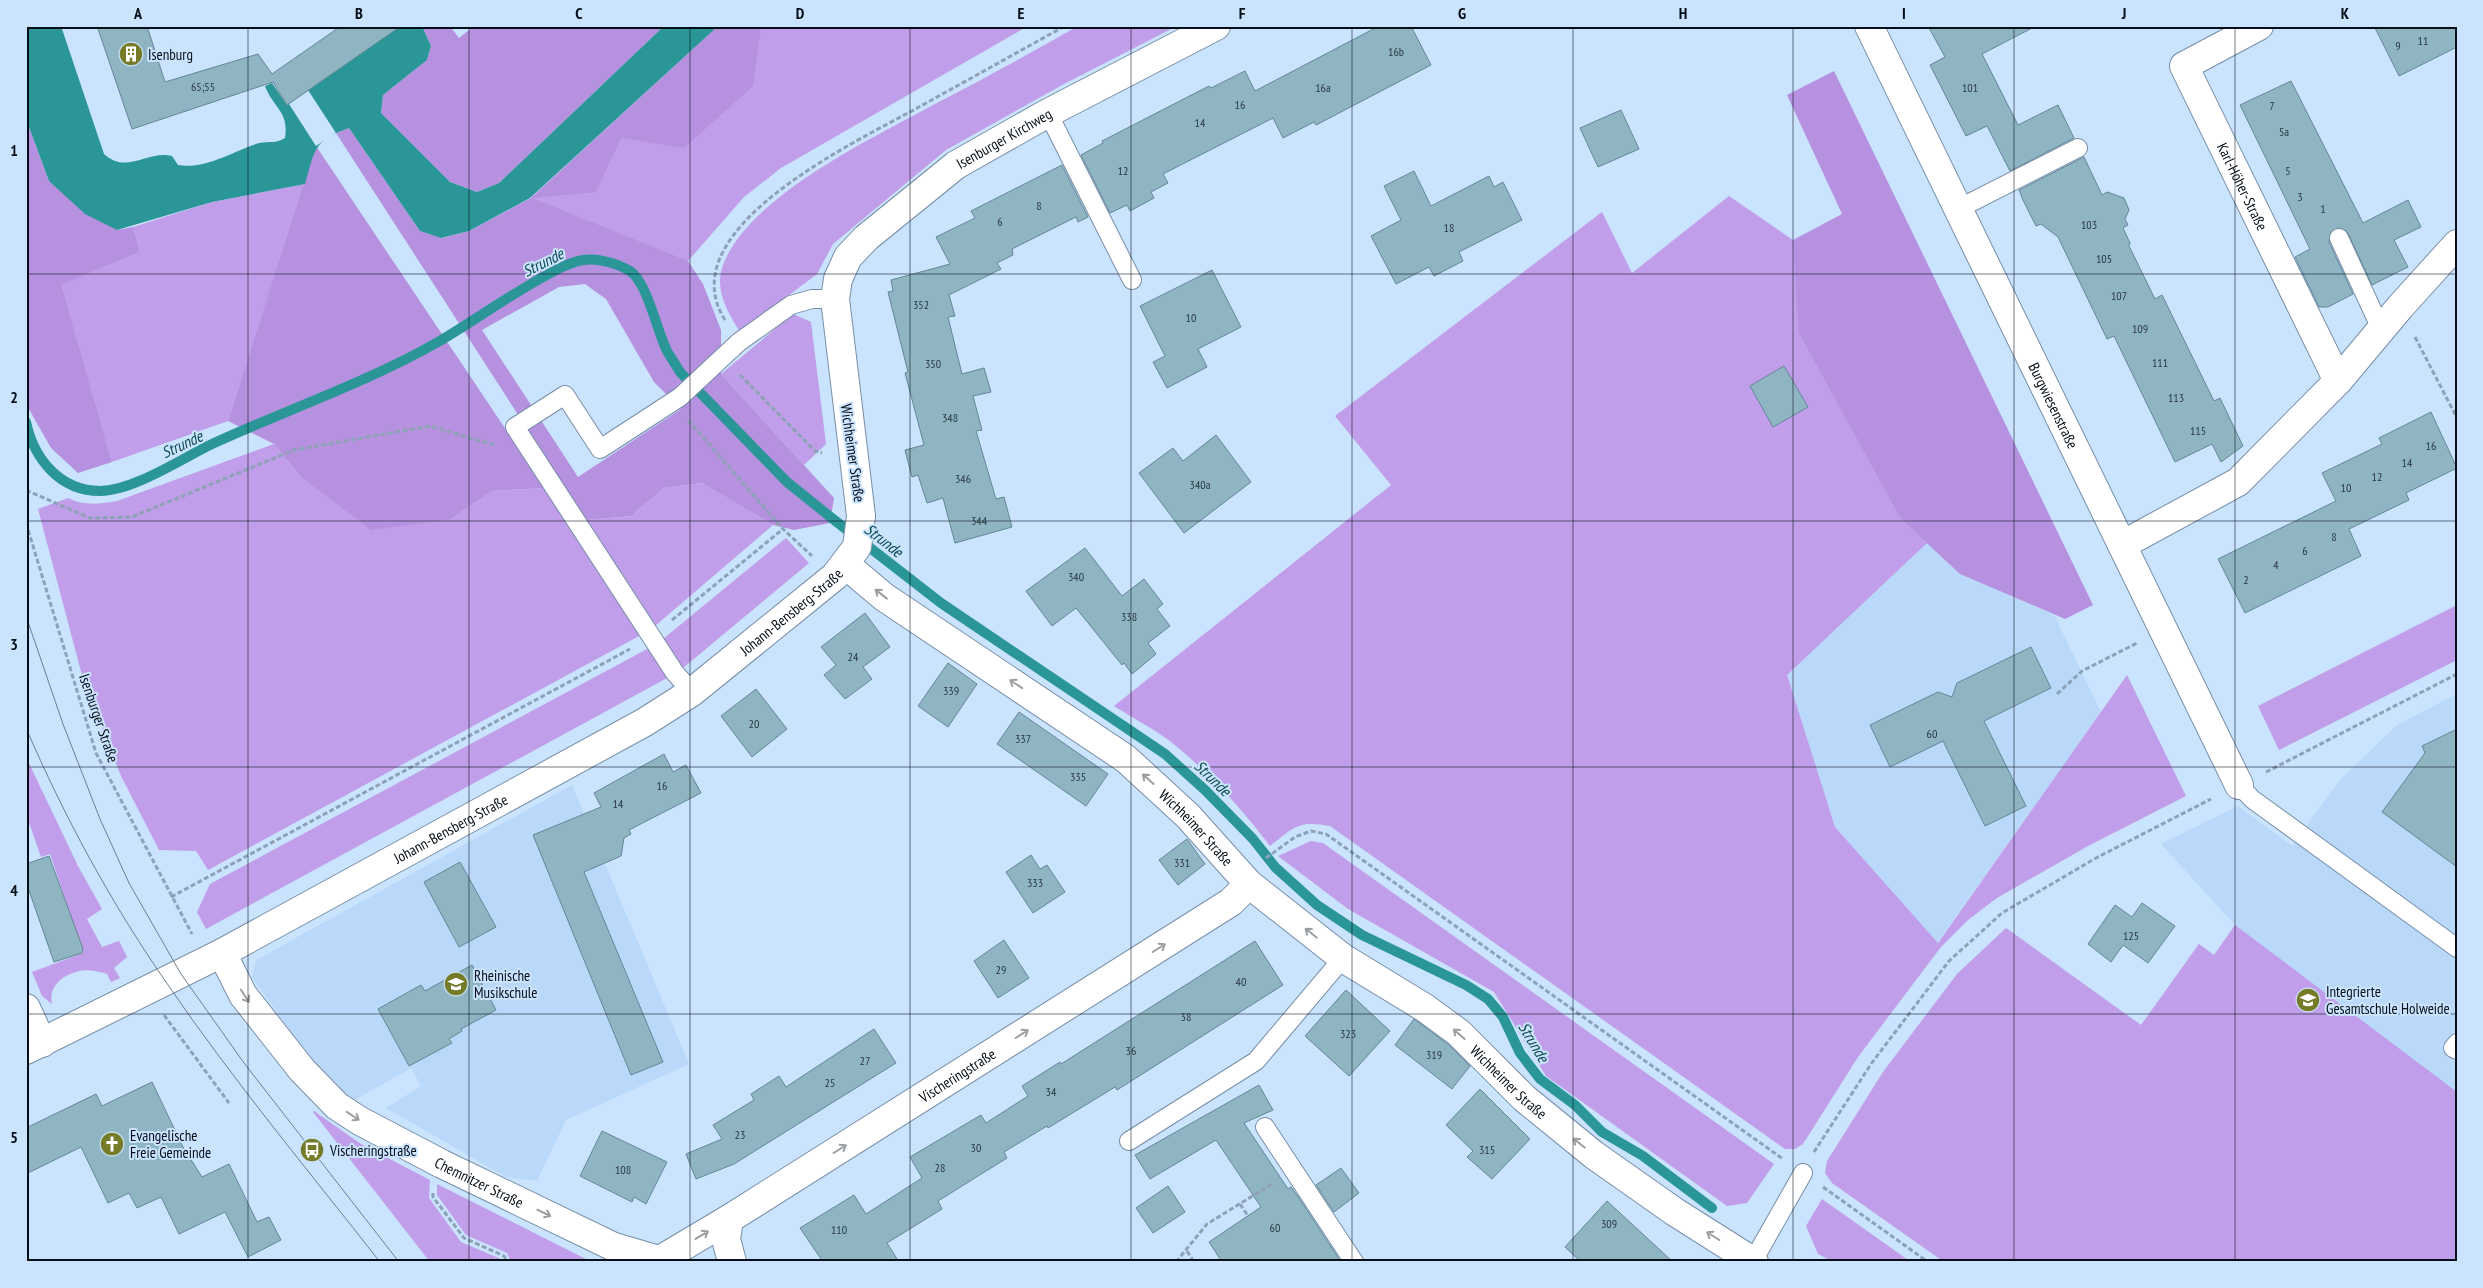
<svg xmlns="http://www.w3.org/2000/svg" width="2483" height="1288" font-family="'PT Sans Narrow',sans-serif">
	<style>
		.built { fill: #bad8f9 }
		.green { fill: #c19ee9 }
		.forest { fill: #b591df; fill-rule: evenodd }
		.water { fill: #2b9697 }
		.pier { fill: #cae3fe }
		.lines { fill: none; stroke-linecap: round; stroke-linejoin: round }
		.stream { stroke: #2b9697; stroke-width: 10 }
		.building { fill: #8fb5c3; stroke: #638795 }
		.service-casing { stroke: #778ea7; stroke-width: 20 }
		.minor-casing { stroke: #778ea7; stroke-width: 30 }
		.tertiary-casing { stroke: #778ea7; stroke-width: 30 }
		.path { stroke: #8ea2b7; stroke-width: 3; stroke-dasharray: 5 2.5; stroke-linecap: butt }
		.service { stroke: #fff; stroke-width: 18 }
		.minor { stroke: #fff; stroke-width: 28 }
		.tertiary { stroke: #fff; stroke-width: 28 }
		.tram { stroke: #6d7e91; stroke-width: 1 }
		.oneway { stroke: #9b9fa2 }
		.grid { fill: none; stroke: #060e17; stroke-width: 1; stroke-opacity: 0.55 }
		.labels { text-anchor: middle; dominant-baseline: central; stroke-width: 4; stroke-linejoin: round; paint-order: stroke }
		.number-label { font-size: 12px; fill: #283842 }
		.poi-label { font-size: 15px; fill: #060e17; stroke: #cae3fe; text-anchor: start }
		.street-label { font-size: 15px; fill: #060e17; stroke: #cae3fe }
		.water-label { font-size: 16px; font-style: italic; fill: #0c4a4b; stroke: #cae3fe }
		.neatline { fill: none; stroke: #060e17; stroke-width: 2 }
		.grid-label { font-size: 16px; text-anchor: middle; font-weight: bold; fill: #060e17 }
	</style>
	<rect width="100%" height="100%" fill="#cae3fe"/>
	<g class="built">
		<polygon points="1927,543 1960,574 2054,615 2101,712 1937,943 1835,827 1786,675"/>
		<polygon points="2457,694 2457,1262 1883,1072 1957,974 2006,928 2141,1025 2199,944 2214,955 2235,925 2161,844 2238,806 2292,846 2339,781 2397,725"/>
		<polygon points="572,785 689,1064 566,1120 537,1181 506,1177 386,1108 421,1086 411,1068 353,1101 348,1097 314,1064 252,977 256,960"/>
	</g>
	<g class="green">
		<polygon points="718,26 1028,26 781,168 744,197 688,261 648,287 531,198"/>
		<path d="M1078,26H1177L1064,84L946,150L833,244L817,274L740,332C727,311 714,290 723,265C749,196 873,138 935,104C983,79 1031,53 1078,26Z"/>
		<polygon points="305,184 228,421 112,462 60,285 140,252 133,227 212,202"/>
		<path d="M1729,196L1793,240L1828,291L1901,519L1927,543L1787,675L1835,827L1938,943L2127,675L2186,796L2088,846L1997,898L1968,920L1941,947L1858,1057L1803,1144L1795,1149H1785L1330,826C1298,820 1294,827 1270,846C1242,809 1211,775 1176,746C1157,730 1134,719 1114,706L1391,485L1335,416L1602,212L1632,273Z"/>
		<polygon points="793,314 811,322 826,444 804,465 721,374"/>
		<path d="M274,444L301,477L451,519L492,491L545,488L641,635L208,870L196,851L159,850L121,776L84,683L38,509L68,498C84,506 100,504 117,501Z"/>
		<polygon points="704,483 773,525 655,626 586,520 631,516 664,488"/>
		<polygon points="786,538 809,563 683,668 663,639"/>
		<polygon points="2457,605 2457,660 2279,750 2258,706"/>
		<polygon points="649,648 669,677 206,929 197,912 210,884"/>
		<path d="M26,757L78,866L102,909L87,919L102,947L119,941L127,957L114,968L120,978L111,982L107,974C100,972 87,969 79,971C63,975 48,986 52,1004L42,996L32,972L83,953L50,854L41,857L26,814Z"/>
		<polygon points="1311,841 1323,843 1774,1164 1747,1203 1727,1206 1546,1076 1494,992 1348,909 1278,856"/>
		<polygon points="2235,925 2457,1092 2457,1262 1944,1262 1832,1183 1825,1173 1827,1161 1883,1072 1957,974 2006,928 2141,1025 2199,944 2214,955"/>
		<polygon points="314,1111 361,1144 430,1180 429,1198 461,1242 501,1259 502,1262 430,1262 313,1112"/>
		<polygon points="437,1184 586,1259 583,1262 511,1262 507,1253 466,1235 437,1195"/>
		<polygon points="1822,1199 1911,1262 1833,1262 1818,1254 1806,1226"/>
	</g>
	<g class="forest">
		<polygon points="422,26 450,26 459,38 474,26 664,26 499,183 477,192 450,182 381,113 383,95 427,60 431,46"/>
		<path d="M718,26H761L753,86L684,148L621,138L596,192L532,198L688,261L703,284L721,330V374L834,498L830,523L794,530L773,525L703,483L664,488L631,516L586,520L336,133L349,128L420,231L442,238L469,231L531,198ZM585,284L606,299L654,382L681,409L578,477L482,330L559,287Z"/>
		<polygon points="1834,71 2093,605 2065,619 1960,574 1901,519 1799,333 1793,240 1842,214 1787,95"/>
		<polygon points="26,119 49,181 117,230 133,227 140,252 61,285 112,462 78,473 51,448 26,404"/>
		<polygon points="316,146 545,488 492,491 451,519 371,530 301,477 274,444 228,421"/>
	</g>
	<path class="water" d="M26,26H61L104,154C127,175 147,150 172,156L178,165C205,170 234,151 259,143C269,141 276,144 285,138C289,111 274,109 265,86L272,83L287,105L377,26H422L431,46L427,60L383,95L381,113L450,182L477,192L499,183L664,26H718L530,198L469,231L441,238L420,231L349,128C312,141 315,151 305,184L212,202L117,230L85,214L49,181L26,119Z"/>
	<polygon class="pier" points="308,90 336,133 316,146 289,104"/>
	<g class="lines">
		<path class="stream" d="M26,422C34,459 60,491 100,491C133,491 181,459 212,444C286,410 366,383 438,342C472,322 504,299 538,280C552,272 567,263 583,260C597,258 617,263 630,271C647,282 657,331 667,351C671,358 676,365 680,372L787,482L833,519L941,603L1165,754L1205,790L1253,839L1275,867L1317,905L1362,935L1466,985L1488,999L1503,1017L1520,1053L1540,1079L1575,1105L1602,1132L1643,1156L1712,1208"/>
	</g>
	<g class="building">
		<polygon points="97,26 147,26 165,82 258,54 272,74 341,26 401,26 287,105 273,82 132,129"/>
		<polygon points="1379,26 1411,26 1431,65 1316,125 1314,122 1283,138 1273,118 1163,174 1168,183 1151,192 1154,198 1130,211 1127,205 1110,213 1081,155 1103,143 1102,141 1209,86 1211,88 1245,71 1255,91"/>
		<polygon points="1928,26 2036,26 1982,54 2018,125 2058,105 2074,138 2010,171 1987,126 1966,136 1930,65 1945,57"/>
		<polygon points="2374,26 2457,26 2457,47 2399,76"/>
		<polygon points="2291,81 2363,223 2408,200 2421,227 2394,240 2408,267 2372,285 2348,233 2340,228 2331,232 2329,242 2353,294 2328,307 2319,307 2295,257 2310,249 2240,105"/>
		<polygon points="1621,110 1639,149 1598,167 1580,128"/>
		<polygon points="2084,157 2102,195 2107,192 2124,198 2129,210 2125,219 2128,225 2123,228 2130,243 2129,246 2155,299 2162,295 2214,401 2220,398 2243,446 2221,462 2212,444 2175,462 2114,336 2107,339 2058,237 2041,224 2036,226 2023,200 2019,190"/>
		<polygon points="1062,165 1088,217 1078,222 1076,217 1012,249 1013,255 997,263 1001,269 949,295 955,316 948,317 962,374 984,368 991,392 973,396 982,430 976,431 996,499 1004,497 1012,527 955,543 943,498 927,503 918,475 912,477 905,450 924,445 905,373 908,372 888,292 893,291 891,280 950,264 936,237 975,218 971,211"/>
		<polygon points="1414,171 1431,206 1489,176 1494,187 1503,182 1522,220 1459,252 1463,261 1434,276 1429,267 1396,284 1371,236 1401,220 1384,186"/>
		<polygon points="1212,270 1241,327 1198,349 1207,367 1167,388 1153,362 1165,356 1140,306"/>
		<polygon points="1784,366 1808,407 1773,427 1750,386"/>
		<polygon points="2431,412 2457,468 2406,493 2409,500 2349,529 2361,556 2245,613 2218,559 2336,501 2322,473 2382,444 2379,438"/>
		<polygon points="1216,435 1251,482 1184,533 1139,473 1173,448 1183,461"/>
		<polygon points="1085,548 1122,596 1144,579 1163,604 1157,609 1170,626 1148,643 1156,654 1132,674 1124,663 1122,665 1076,608 1052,626 1026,591"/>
		<polygon points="865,613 890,647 863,667 872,679 845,699 824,675 836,665 821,647"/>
		<polygon points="2031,647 2051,688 1984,721 2026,806 1985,826 1943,741 1890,767 1870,725 1938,692 1952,697 1957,683"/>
		<polygon points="948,663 977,684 948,727 918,706"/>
		<polygon points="756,689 787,729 752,757 721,716"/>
		<polygon points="1019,712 1108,774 1086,806 997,744"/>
		<polygon points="2457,729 2457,867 2382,812 2425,753 2422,746"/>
		<polygon points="664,754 673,772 686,765 701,793 629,830 631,834 624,838 621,856 584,872 663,1062 631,1075 533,835 601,807 594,793"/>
		<polygon points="1187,839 1205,864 1178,885 1159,860"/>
		<polygon points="1031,855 1040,869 1047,865 1065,892 1033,913 1006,872"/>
		<polygon points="49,856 83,949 82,953 54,962 26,882 26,864"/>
		<polygon points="460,862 496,927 459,947 424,882"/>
		<polygon points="2142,903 2175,926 2148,963 2123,945 2111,962 2088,944 2115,905 2132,917"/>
		<polygon points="1004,940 1029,978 998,998 974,961"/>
		<polygon points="1255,941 1283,985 1117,1090 1115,1087 1048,1128 1047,1126 1004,1152 1007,1158 938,1201 942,1209 887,1243 899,1262 823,1262 800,1228 854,1195 866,1214 922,1178 910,1157 981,1115 986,1123 1028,1096 1022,1086 1060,1062 1061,1064"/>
		<polygon points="472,965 496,1010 461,1029 462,1031 449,1039 452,1043 409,1066 378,1009 421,985 425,991"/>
		<polygon points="1346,990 1390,1031 1349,1076 1305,1036"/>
		<polygon points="1414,1019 1449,1045 1470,1066 1452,1089 1395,1045"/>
		<polygon points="874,1029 896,1063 734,1164 696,1179 686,1154 722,1139 713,1125 754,1100 751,1094 779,1076 786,1087"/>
		<polygon points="152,1082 183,1147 202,1177 229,1164 257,1222 269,1217 281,1240 248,1257 225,1212 179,1234 161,1197 137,1208 129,1193 108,1203 81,1147 26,1174 26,1128 96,1094 102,1106"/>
		<polygon points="1259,1085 1273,1110 1244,1123 1288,1189 1291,1187 1299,1198 1341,1262 1222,1262 1209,1242 1261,1207 1216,1140 1150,1179 1135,1155"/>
		<polygon points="1480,1089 1530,1139 1492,1179 1467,1157 1473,1151 1446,1125"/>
		<polygon points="602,1131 667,1162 646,1204 634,1197 632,1202 580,1176"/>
		<polygon points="1341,1168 1359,1193 1334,1212 1316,1185"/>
		<polygon points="1168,1186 1185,1212 1153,1233 1136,1208"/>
		<polygon points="1607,1201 1673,1262 1581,1262 1565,1247"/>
	</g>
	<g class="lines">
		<g class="service-casing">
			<g id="service">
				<polyline points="1048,113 1132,280"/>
				<polyline points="1958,209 2078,148"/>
				<polyline points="2339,238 2381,329"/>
				<polyline points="692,692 675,673 515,427 565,395 600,449 680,397 739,342 791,305 812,299 835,299"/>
				<polyline points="2239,785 2252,799 2457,948"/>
				<polyline points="2457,1043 2453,1048 2457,1050"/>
				<polyline points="1265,1127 1354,1262"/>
				<polyline points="1129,1141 1256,1061 1343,958"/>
				<polyline points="1753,1261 1803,1173"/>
			</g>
		</g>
		<g class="minor-casing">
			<g id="minor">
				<path id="s1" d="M1869,26L2239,785"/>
				<path id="s2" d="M2259,26L2184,66L2338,381"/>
				<polyline points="2122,545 2238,482 2338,381 2400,307 2457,244"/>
				<path id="s3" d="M846,565L884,597L1126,759L1188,816L1249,884L1343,958L1425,1008L1459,1033L1524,1098L1594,1155L1675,1212L1754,1262"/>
				<path id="s4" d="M222,953L243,995L302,1070L337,1106L360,1121L442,1164L614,1247L665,1262"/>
				<polyline points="26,1008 42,1043"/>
				<polyline points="729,1219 726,1239 732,1262"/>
				<path id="s5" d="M660,1260L729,1219L1231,902L1249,884"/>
			</g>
		</g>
		<g class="tertiary-casing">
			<g id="tertiary">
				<path id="s6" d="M26,1050L222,953L645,722L692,692L835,576L857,547L861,516L835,299L838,279L848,257L866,238L956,165L1048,113L1216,26"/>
			</g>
		</g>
		<g class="path">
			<path d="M725,320C667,229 858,141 919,107C968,80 1016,53 1065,26"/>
			<polyline points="2415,337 2457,418"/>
			<polyline points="740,375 815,451 822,453"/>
			<polyline points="688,420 783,529 812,556"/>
			<polyline points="26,490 90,518 132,517 294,450 430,426 494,445"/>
			<polyline points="26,523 96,753 192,934"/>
			<polyline points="672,620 783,529"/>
			<polyline points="2057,694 2082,671 2137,643"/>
			<polyline points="2266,772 2457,674"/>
			<polyline points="1266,858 1295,837 1311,831 1326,834 1783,1159"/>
			<polyline points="171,897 630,649"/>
			<polyline points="164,1015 229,1103"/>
			<polyline points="1814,1152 1871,1064 1949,961 2002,913 2096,858 2211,799"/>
			<polyline points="1823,1187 1928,1262"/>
			<polyline points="433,1193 433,1197 464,1238 504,1256 507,1262"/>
			<polyline points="1240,1204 1248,1216"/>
			<polyline points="1187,1251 1194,1262"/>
			<polyline points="1176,1262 1207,1224 1272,1184"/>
		</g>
		<use href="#service" class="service"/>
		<use href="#minor" class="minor"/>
		<use href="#tertiary" class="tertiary"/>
		<g class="tram">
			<polyline points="26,616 63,724 100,819 129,883 181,974 244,1063 399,1262"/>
			<path d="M26,728C64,816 111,903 166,982C232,1079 308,1170 380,1262"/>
		</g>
	</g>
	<defs><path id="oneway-shaft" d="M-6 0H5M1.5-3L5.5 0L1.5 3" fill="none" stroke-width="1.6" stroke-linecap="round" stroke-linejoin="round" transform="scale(1.25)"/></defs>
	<g class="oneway">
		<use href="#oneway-shaft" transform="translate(881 594) rotate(-142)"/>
		<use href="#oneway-shaft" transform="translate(1016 684) rotate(-146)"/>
		<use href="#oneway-shaft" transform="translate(1148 779) rotate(-138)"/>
		<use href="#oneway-shaft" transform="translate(1311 933) rotate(-141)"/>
		<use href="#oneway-shaft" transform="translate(1159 948) rotate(-32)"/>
		<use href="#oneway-shaft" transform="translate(245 996) rotate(57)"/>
		<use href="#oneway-shaft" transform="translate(1022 1034) rotate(-32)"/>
		<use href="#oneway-shaft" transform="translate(1459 1034) rotate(-139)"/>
		<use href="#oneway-shaft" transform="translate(353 1116) rotate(34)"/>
		<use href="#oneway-shaft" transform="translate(1579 1143) rotate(-141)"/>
		<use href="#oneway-shaft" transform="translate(840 1149) rotate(-32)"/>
		<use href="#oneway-shaft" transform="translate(544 1213) rotate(26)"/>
		<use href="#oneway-shaft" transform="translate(702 1235) rotate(-31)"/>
		<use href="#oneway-shaft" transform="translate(1713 1236) rotate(-148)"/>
	</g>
	<path class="grid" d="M248,26V1262M469,26V1262M690,26V1262M910,26V1262M1131,26V1262M1352,26V1262M1573,26V1262M1793,26V1262M2014,26V1262M2235,26V1262M26,274H2457M26,521H2457M26,767H2457M26,1014H2457"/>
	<defs>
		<g id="building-disc" transform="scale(1.25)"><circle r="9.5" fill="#757b26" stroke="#cae3fe"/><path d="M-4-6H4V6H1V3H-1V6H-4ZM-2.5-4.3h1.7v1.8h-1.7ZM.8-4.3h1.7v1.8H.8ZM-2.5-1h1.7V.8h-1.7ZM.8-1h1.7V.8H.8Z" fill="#fff"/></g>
		<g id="school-disc" transform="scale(1.25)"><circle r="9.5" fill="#757b26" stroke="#cae3fe"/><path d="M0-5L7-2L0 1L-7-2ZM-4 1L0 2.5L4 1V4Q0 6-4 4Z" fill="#fff"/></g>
		<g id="church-disc" transform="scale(1.25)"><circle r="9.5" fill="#757b26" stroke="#cae3fe"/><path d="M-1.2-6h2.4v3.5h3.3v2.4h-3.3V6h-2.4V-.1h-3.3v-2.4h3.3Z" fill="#fff"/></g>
		<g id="bus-disc" transform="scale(1.25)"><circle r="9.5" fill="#757b26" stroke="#cae3fe"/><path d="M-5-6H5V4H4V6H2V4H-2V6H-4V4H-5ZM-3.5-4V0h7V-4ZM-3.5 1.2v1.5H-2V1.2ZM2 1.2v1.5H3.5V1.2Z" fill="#fff"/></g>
	</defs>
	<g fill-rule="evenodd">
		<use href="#building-disc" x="131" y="54"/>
		<use href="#school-disc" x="456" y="984"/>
		<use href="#school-disc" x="2308" y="1000"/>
		<use href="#church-disc" x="112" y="1144"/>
		<use href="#bus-disc" x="312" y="1150"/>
	</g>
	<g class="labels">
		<g class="number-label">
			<text x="2423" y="40">11</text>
			<text x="2398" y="45">9</text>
			<text x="1396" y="51">16b</text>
			<text x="203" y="86">65;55</text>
			<text x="1323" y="87">16a</text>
			<text x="1970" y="87">101</text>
			<text x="1240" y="104">16</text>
			<text x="2272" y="105">7</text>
			<text x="1200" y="122">14</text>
			<text x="2284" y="131">5a</text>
			<text x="1123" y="170">12</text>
			<text x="2288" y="170">5</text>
			<text x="2300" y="196">3</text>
			<text x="1039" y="205">8</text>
			<text x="2323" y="208">1</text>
			<text x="1000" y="221">6</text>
			<text x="2089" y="224">103</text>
			<text x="1449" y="227">18</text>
			<text x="2104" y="258">105</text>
			<text x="2119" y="295">107</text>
			<text x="921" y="304">352</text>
			<text x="1191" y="317">10</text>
			<text x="2140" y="328">109</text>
			<text x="2160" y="362">111</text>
			<text x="933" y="363">350</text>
			<text x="2176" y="397">113</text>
			<text x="950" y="417">348</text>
			<text x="2198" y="430">115</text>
			<text x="2431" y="445">16</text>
			<text x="2407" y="462">14</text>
			<text x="2377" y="476">12</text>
			<text x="963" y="478">346</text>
			<text x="1200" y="484">340a</text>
			<text x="2346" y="487">10</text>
			<text x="979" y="520">344</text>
			<text x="2334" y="536">8</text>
			<text x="2305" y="550">6</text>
			<text x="2276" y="564">4</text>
			<text x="1076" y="576">340</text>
			<text x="2246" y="579">2</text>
			<text x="1129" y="616">338</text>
			<text x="853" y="656">24</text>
			<text x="951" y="690">339</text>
			<text x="754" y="723">20</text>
			<text x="1932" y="733">60</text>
			<text x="1023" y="738">337</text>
			<text x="1078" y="776">335</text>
			<text x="662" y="785">16</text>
			<text x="618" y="803">14</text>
			<text x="1182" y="862">331</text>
			<text x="1035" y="882">333</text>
			<text x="2131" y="935">125</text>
			<text x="1001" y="969">29</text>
			<text x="1241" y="981">40</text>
			<text x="1186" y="1016">38</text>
			<text x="1348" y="1033">323</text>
			<text x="1131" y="1050">36</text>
			<text x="1434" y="1054">319</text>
			<text x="865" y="1060">27</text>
			<text x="830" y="1082">25</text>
			<text x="1051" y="1091">34</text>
			<text x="740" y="1134">23</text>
			<text x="976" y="1147">30</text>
			<text x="1487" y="1149">315</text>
			<text x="940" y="1167">28</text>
			<text x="623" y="1169">108</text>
			<text x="1609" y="1223">309</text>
			<text x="1275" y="1227">60</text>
			<text x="839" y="1229">110</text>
		</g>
		<g class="poi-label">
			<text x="148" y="54">Isenburg</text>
			<text x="474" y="975">Rheinische<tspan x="474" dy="17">Musikschule</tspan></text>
			<text x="2326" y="991">Integrierte<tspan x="2326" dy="17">Gesamtschule Holweide</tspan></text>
			<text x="130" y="1135">Evangelische<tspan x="130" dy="17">Freie Gemeinde</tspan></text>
			<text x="330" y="1150">Vischeringstraße</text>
		</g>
		<g class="street-label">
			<text stroke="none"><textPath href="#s6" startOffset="1468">Isenburger Kirchweg</textPath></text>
			<text stroke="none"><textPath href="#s2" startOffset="219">Karl-Höher-Straße</textPath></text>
			<text stroke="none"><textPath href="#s1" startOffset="422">Burgwiesenstraße</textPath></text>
			<text transform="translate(853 453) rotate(82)">Wichheimer Straße</text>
			<text stroke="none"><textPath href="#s6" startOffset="884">Johann-Bensberg-Straße</textPath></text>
			<text transform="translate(99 718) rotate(71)">Isenburger Straße</text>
			<text stroke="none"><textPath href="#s6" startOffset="479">Johann-Bensberg-Straße</textPath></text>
			<text stroke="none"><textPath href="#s3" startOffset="439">Wichheimer Straße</textPath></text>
			<text stroke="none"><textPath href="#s5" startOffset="350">Vischeringstraße</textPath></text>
			<text stroke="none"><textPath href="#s3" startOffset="844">Wichheimer Straße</textPath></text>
			<text stroke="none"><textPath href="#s4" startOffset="354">Chemnitzer Straße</textPath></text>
		</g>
		<g class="water-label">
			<text transform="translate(543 262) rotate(-27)">Strunde</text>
			<text transform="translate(182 444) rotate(-25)">Strunde</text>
			<text transform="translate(884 540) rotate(38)">Strunde</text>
			<text transform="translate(1213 778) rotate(44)">Strunde</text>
			<text transform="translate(1534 1042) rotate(59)">Strunde</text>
		</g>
	</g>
	<rect width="2483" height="1288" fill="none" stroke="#cae3fe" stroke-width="55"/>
	<rect x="28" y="28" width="2428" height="1232" class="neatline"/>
	<g class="grid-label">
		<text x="138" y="19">A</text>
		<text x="359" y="19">B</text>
		<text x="579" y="19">C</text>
		<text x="800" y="19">D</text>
		<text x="1021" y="19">E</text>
		<text x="1242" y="19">F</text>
		<text x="1462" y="19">G</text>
		<text x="1683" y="19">H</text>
		<text x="1904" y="19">I</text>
		<text x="2124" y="19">J</text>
		<text x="2345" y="19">K</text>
		<text x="14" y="156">1</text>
		<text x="14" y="403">2</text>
		<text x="14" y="650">3</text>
		<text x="14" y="896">4</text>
		<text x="14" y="1143">5</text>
	</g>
</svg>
